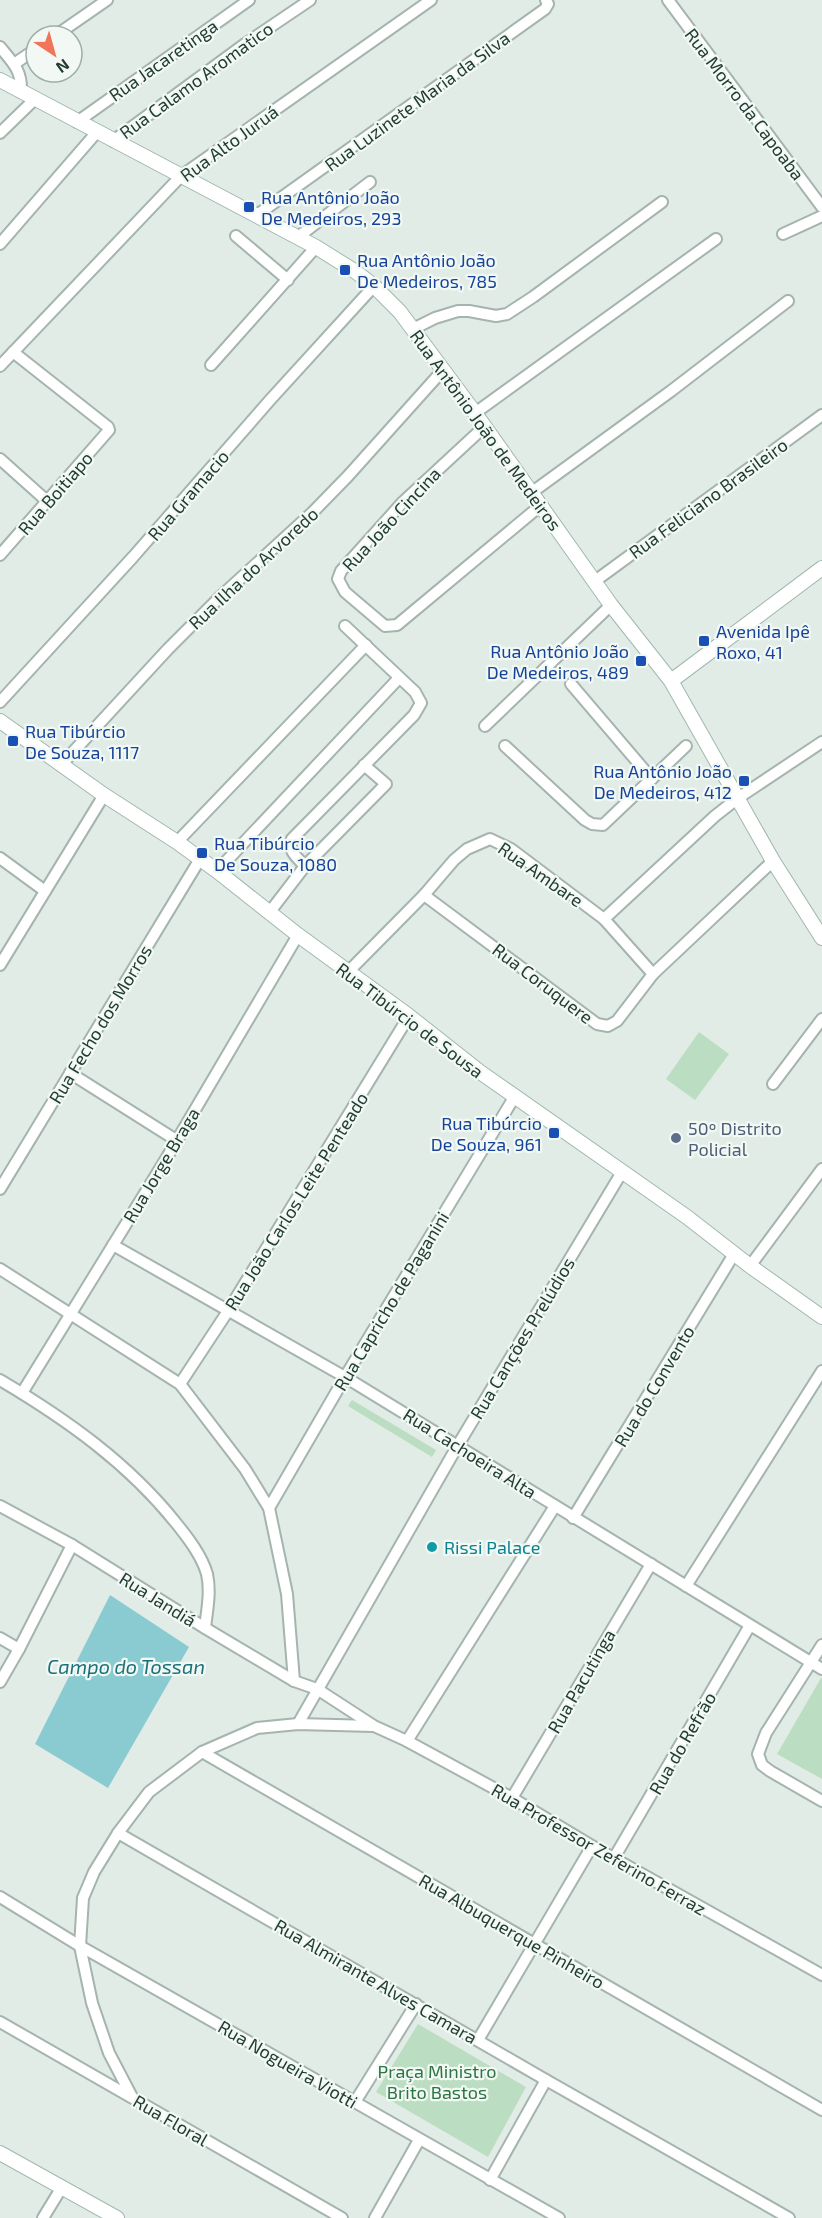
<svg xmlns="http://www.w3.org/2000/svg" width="822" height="2218" font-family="'Exo 2',sans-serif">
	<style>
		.green { fill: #bbddc1 }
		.water { fill: #8acbd1 }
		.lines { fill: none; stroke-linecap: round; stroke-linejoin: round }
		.street-casing { stroke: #a5b4ae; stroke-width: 14 }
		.secondary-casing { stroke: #a0b8ae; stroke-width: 16 }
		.street { stroke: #fff; stroke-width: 10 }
		.secondary { stroke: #fff; stroke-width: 14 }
		.transit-dot { fill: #1a4fb4; stroke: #f2f9f5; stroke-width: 2 }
		.service-dot { fill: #5c6f8a; stroke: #f2f9f5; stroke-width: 2 }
		.culture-dot { fill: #0f9aa8; stroke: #f2f9f5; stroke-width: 2 }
		.labels { text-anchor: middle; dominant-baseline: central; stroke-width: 4.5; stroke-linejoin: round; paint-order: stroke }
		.street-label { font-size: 18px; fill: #223d34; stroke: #f2f9f5 }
		.transit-label { font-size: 18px; fill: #164399; stroke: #f2f9f5; text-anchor: start }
		.service-label { font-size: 18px; fill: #4e5e75; stroke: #f2f9f5; text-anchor: start }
		.culture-label { font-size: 18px; fill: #0d838f; stroke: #f2f9f5; text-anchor: start }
		.park-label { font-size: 18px; fill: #2c7443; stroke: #f2f9f5 }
		.water-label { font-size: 20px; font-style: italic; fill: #1c7079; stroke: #f2f9f5 }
	</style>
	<rect width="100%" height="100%" fill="#e2ece7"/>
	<g class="green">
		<polygon points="699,1032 729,1054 695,1100 666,1079"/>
		<polygon points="352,1400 436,1450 432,1457 348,1406"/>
		<polygon points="821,1678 822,1679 822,1779 777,1754"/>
		<polygon points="418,2024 526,2087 488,2157 376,2092"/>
	</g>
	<polygon class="water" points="110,1595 189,1647 108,1788 35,1744"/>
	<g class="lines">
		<g class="street-casing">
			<g id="street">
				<polyline points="668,0 822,207"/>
				<polyline points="55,36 107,0"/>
				<path d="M0,47C13,63 22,70 21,92"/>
				<polyline points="14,64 36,49"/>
				<polyline points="77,122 249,0"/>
				<polyline points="0,133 35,99"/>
				<polyline points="113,141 245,44 310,0"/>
				<polyline points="257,215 545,9 548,4 546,0"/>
				<polyline points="783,234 822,216"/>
				<polyline points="236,236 288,280"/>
				<polyline points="298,237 370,182"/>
				<polyline points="0,244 97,132"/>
				<polyline points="413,329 435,318 458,311 469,311 496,316 507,314 533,297 662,202"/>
				<polyline points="211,365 316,247"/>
				<polyline points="0,366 181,176 431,0"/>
				<polyline points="475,413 716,239"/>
				<polyline points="484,427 402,503 341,571 338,579 345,592 385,626 397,625 540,506"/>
				<polyline points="0,459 48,502"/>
				<polyline points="531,493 671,391 788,301"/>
				<polyline points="0,555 109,430 108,427 13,352"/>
				<polyline points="595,581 822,415"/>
				<polyline points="571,684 652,779"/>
				<polyline points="0,702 133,557 270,400 374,286"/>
				<polyline points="485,726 611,605"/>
				<polyline points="505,746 585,820 592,824 603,825 686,746"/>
				<polyline points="62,764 168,649 219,598 313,512 348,476 443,370"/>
				<polyline points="177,842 366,645"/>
				<polyline points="0,858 45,891"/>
				<path d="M305,866C298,858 287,851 292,839L414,715L421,703L415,692L345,626"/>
				<polyline points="217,871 399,678"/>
				<polyline points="424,895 597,1024 608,1026 617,1021 653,974 773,861"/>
				<polyline points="269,913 305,866 386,784 364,765"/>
				<polyline points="604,919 715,816 738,798 822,742"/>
				<polyline points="0,965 104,795"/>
				<polyline points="347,973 424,895 454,860 467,849 490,839 511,849 604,919 653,974"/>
				<polyline points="70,1073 176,1140"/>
				<polyline points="773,1084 822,1019"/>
				<polyline points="0,1189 200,859"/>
				<polyline points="113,1245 345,1377 822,1669"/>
				<polyline points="750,1266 822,1169"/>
				<polyline points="0,1269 180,1384 245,1469 269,1508 287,1594 294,1681"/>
				<path d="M0,1380C66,1419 128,1463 176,1523C188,1538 202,1556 207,1574C211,1592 207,1610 205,1628"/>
				<polyline points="180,1384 228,1311 409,1016"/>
				<polyline points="22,1393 166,1159 298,935"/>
				<polyline points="0,1506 72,1545 205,1628 294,1681 317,1689 374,1726 407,1741 512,1798 592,1846 822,1975"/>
				<polyline points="269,1508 345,1377 515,1096"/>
				<polyline points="573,1518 734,1254"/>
				<polyline points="686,1586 822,1371"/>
				<polyline points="0,1638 19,1649"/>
				<polyline points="822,1645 766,1733 758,1754 762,1765 770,1771 822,1801"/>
				<polyline points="0,1682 19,1649 72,1545"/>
				<polyline points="298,1724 458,1445 622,1172"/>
				<polyline points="407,1741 555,1506"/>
				<polyline points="202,1752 822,2110"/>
				<polyline points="512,1798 651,1564"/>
				<polyline points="118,1833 546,2080 789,2218"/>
				<polyline points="614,1858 749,1627"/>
				<polyline points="0,1897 80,1946 559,2218"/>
				<polyline points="0,2022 342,2218"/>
				<polyline points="478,2040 592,1846"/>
				<polyline points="132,2097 109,2053 92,2003 80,1946 83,1898 94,1872 118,1833 149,1792 202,1752 257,1728 298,1724 373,1726"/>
				<polyline points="355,2102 416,2004"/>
				<polyline points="490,2180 546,2080"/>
				<polyline points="43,2218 62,2187"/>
				<polyline points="375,2218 419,2140"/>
			</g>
		</g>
		<g class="secondary-casing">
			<g id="secondary">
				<polyline points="0,80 316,247 356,272 374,286 400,312 475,413 611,605 671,681 773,861 822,938"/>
				<polyline points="671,681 822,568"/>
				<polyline points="0,721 104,795 177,842 217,871 298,935 409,1016 480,1072 687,1217 750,1266 822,1317"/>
				<polyline points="0,2153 117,2218"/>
			</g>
		</g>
		<use href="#street" class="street"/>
		<use href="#secondary" class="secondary"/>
	</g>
	<g class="transit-dot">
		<rect x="243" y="201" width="12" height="12" rx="3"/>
		<rect x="339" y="264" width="12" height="12" rx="3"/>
		<rect x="698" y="635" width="12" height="12" rx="3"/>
		<rect x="635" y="655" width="12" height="12" rx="3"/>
		<rect x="7" y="735" width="12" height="12" rx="3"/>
		<rect x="738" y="775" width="12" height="12" rx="3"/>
		<rect x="196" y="847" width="12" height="12" rx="3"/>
		<rect x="548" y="1127" width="12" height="12" rx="3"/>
	</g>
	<circle class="service-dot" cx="676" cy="1138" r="6"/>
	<circle class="culture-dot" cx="432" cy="1547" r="6"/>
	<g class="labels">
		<g class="street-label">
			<text transform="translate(163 60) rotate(-35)">Rua Jacaretinga</text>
			<text transform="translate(196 80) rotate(-36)">Rua Calamo Aromatico</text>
			<text transform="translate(417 101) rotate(-36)">Rua Luzinete Maria da Silva</text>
			<text transform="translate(745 104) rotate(53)">Rua Morro da Capoaba</text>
			<text transform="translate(229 143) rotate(-36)">Rua Alto Juruá</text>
			<text transform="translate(486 430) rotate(54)">Rua Antônio João de Medeiros</text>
			<text transform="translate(55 493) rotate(-49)">Rua Boitiapo</text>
			<text transform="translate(188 495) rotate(-49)">Rua Gramacio</text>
			<text transform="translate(708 498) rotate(-36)">Rua Feliciano Brasileiro</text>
			<text transform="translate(391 519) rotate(-47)">Rua João Cincina</text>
			<text transform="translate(253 568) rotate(-43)">Rua Ilha do Arvoredo</text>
			<text transform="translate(541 874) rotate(35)">Rua Ambare</text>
			<text transform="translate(543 983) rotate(37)">Rua Coruquere</text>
			<text transform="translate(410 1020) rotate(37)">Rua Tibúrcio de Sousa</text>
			<text transform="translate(100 1024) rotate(-59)">Rua Fecho dos Morros</text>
			<text transform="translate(161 1165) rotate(-59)">Rua Jorge Braga</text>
			<text transform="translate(296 1201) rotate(-58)">Rua João Carlos Leite Penteado</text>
			<text transform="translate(391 1301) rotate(-59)">Rua Capricho de Paganini</text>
			<text transform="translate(522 1338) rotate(-59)">Rua Canções Prelúdios</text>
			<text transform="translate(654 1386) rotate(-59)">Rua do Convento</text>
			<text transform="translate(470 1453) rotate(32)">Rua Cachoeira Alta</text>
			<text transform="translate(158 1599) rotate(32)">Rua Jandiá</text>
			<text transform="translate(581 1681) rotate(-60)">Rua Pacutinga</text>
			<text transform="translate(682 1743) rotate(-60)">Rua do Refrão</text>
			<text transform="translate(599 1849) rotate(30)">Rua Professor Zeferino Ferraz</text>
			<text transform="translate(512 1931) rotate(30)">Rua Albuquerque Pinheiro</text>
			<text transform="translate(376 1981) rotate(30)">Rua Almirante Alves Camara</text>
			<text transform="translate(288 2064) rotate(30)">Rua Nogueira Viotti</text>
			<text transform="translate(171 2120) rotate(30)">Rua Floral</text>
		</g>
		<g class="transit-label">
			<text x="261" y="197">Rua Antônio João<tspan x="261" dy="21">De Medeiros, 293</tspan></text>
			<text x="357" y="260">Rua Antônio João<tspan x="357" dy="21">De Medeiros, 785</tspan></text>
			<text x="716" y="631">Avenida Ipê<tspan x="716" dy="21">Roxo, 41</tspan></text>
			<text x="629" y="651" text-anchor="end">Rua Antônio João<tspan x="629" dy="21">De Medeiros, 489</tspan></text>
			<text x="25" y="731">Rua Tibúrcio<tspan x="25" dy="21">De Souza, 1117</tspan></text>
			<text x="732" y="771" text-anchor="end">Rua Antônio João<tspan x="732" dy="21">De Medeiros, 412</tspan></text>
			<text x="214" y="843">Rua Tibúrcio<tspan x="214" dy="21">De Souza, 1080</tspan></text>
			<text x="542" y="1123" text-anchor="end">Rua Tibúrcio<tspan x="542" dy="21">De Souza, 961</tspan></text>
		</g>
		<g class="service-label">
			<text x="688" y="1128">50º Distrito<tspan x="688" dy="21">Policial</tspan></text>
		</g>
		<g class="culture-label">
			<text x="444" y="1547">Rissi Palace</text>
		</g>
		<g class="park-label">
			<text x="437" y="2071">Praça Ministro<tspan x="437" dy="21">Brito Bastos</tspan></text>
		</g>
		<g class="water-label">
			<text x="126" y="1666">Campo do Tossan</text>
		</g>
	</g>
	<g transform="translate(54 54) rotate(144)"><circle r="28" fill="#f2f9f5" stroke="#9faea8" stroke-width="1.5"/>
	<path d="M0-4.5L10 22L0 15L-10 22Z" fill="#f2745a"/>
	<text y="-9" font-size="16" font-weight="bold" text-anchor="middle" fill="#223d34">N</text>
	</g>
</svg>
